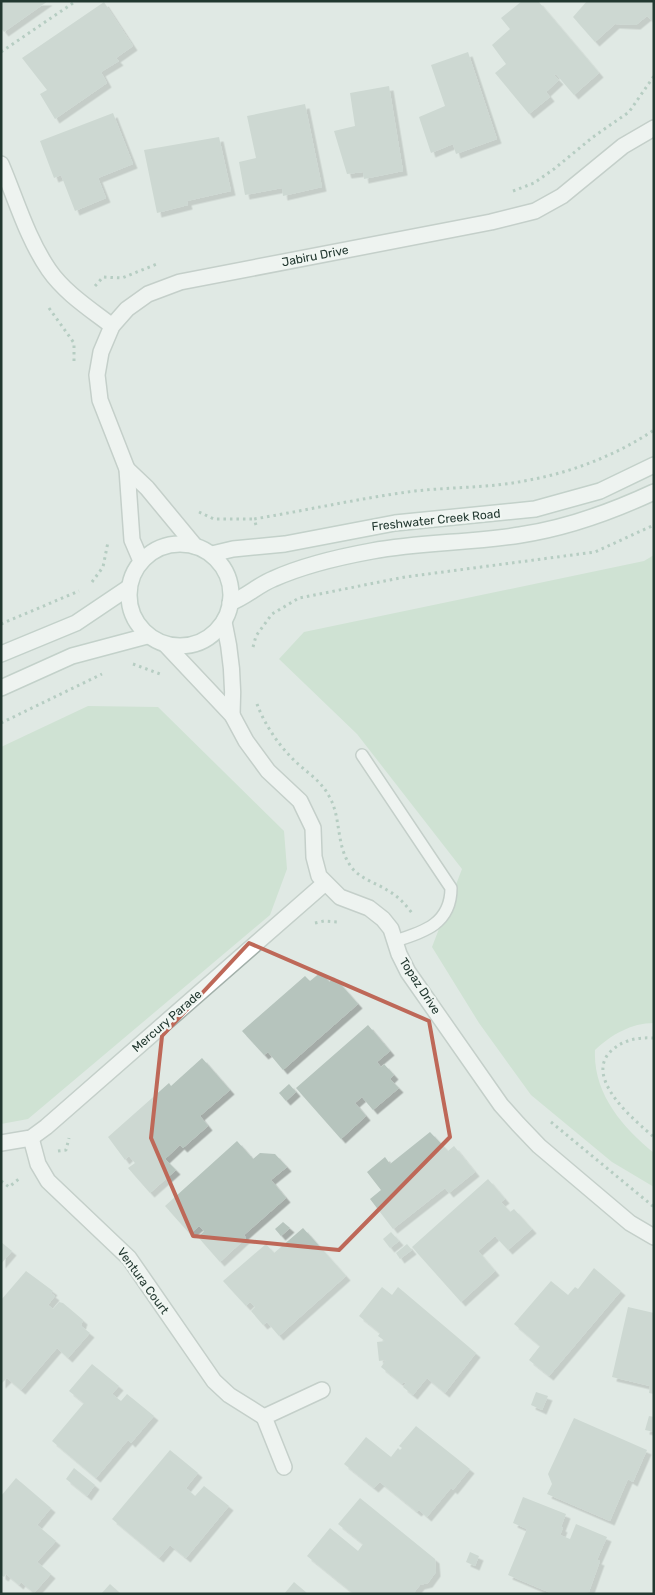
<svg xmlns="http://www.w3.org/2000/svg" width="655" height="1595" font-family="Rubik,sans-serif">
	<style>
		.green { fill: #bad9bf }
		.building { fill: #b6c4bd; filter: url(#shadow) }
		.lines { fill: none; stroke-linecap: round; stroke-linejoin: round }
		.lane-casing { stroke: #a3b0aa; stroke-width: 14 }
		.street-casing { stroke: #a3b0aa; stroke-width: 18 }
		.secondary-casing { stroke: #a0b4ab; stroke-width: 18 }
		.path { stroke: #83aa9a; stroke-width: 3; stroke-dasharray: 2.5 4; stroke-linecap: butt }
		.lane { stroke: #fff; stroke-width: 11 }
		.street { stroke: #fff; stroke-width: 15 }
		.secondary { stroke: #fff; stroke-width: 15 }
		.marked { fill: none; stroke: #be6858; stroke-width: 4; stroke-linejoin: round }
		.labels { text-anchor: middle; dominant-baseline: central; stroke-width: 4.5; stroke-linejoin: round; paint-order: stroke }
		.street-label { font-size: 12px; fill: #223830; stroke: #f0f6f2 }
	</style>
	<defs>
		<filter id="shadow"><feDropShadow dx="4.5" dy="4.5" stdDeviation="0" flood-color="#0004"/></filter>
	</defs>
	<rect width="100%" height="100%" fill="#e0e9e4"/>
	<g class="green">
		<path d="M654,555V1023C631,1023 611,1035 595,1050C593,1093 622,1127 654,1153V1187L612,1162L531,1095L479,1023L432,947L462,869L357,734L279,659L304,632L644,561Z"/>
		<polygon points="88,706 158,707 284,831 287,869 270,915 28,1119 1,1124 1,747"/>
	</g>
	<g class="building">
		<polygon points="1,1 48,1 4,32 1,28"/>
		<polygon points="522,1 538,1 599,73 574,95 556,74 554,75 559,80 546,92 550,97 529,114 495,73 506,64 492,45 510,29 501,18"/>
		<polygon points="587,1 654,1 654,23 647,16 636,25 615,24 595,42 573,17"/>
		<polygon points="104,2 133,46 116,58 119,61 101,72 107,83 55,119 40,94 47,90 22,58"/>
		<polygon points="468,52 497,139 456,154 453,144 431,153 419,117 445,106 431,65"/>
		<polygon points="389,86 403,171 364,179 363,172 347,174 334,131 355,126 350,93"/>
		<polygon points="305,104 322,187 283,196 282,188 245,195 239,162 256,158 247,116"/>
		<polygon points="113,113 133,164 98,178 106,198 75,211 61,175 54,178 40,141"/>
		<polygon points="219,137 231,191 187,201 188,205 157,213 144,150"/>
		<polygon points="321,972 329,982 334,977 358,1004 283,1070 268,1052 264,1055 242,1031 305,976 310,981"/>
		<polygon points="368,1025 390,1051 377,1062 381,1067 384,1064 394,1075 390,1079 399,1088 373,1110 362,1097 355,1103 366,1116 341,1139 296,1088"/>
		<polygon points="202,1058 230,1090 200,1116 208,1126 183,1148 180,1145 165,1159 176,1170 150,1193 128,1168 135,1163 129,1156 125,1160 108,1137 169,1083 171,1086"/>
		<polygon points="289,1084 296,1092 286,1101 279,1093"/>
		<polygon points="430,1132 448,1151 454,1146 475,1172 449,1193 445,1188 393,1229 370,1199 381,1190 367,1172 385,1157 390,1164"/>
		<polygon points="237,1141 253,1159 260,1153 275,1154 287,1167 271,1180 286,1198 244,1235 246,1238 220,1262 198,1237 204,1231 199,1226 190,1234 165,1206"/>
		<polygon points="488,1179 505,1199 501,1202 510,1212 514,1209 532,1229 508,1250 495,1236 478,1251 495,1271 461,1302 412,1247"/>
		<polygon points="283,1222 290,1228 281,1236 275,1229"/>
		<polygon points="303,1228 346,1276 279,1336 267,1322 263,1325 251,1311 255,1307 250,1302 246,1306 223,1281 266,1244 274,1253"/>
		<polygon points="391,1232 399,1241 390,1248 383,1239"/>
		<polygon points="1,1242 12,1251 1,1264"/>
		<polygon points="407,1244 412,1250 400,1259 396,1253"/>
		<polygon points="594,1268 621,1291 549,1376 529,1360 540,1346 514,1324 551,1281 568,1295 575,1287 578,1289"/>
		<polygon points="26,1271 53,1291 51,1293 55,1296 48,1305 53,1309 59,1302 63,1303 83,1320 81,1326 90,1333 68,1358 57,1348 21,1390 7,1378 1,1384 1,1300"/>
		<polygon points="382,1287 392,1295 398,1287 476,1353 445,1393 427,1378 413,1395 403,1387 406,1383 404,1382 402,1384 381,1367 386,1360 379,1361 377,1342 385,1341 378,1336 380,1333 359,1316"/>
		<polygon points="628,1307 654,1313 654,1394 649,1393 650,1386 612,1377"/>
		<polygon points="92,1364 119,1386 112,1394 121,1401 127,1394 154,1416 131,1443 128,1440 96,1478 52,1441 84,1403 69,1391"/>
		<polygon points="536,1392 548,1396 542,1410 531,1405"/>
		<polygon points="649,1416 654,1417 654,1432 645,1430"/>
		<polygon points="574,1418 647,1450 633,1482 628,1479 610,1521 547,1494 552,1484 548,1474"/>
		<polygon points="416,1426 470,1469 453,1490 451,1488 427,1517 419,1510 417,1512 380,1482 374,1488 344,1464 366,1437 391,1457 398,1448 400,1450 402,1448 399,1446"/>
		<polygon points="170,1450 198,1473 186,1488 195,1496 204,1486 229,1506 186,1558 170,1545 159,1558 112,1519"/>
		<polygon points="74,1468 95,1485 87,1496 66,1479"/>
		<polygon points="16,1478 51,1508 37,1525 56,1541 37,1562 51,1574 34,1593 21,1582 19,1585 6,1574 4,1577 1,1575 1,1496"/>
		<polygon points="523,1497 566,1514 561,1527 563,1528 560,1535 570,1539 576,1524 607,1537 597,1560 600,1561 589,1592 553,1594 508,1575 527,1529 513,1523"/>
		<polygon points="360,1498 435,1559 436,1572 428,1583 420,1585 413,1594 354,1594 307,1556 330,1528 358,1551 363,1544 338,1524"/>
		<polygon points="470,1552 479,1556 475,1566 466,1562"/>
		<polygon points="294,1582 308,1594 284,1594"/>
		<polygon points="110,1584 121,1594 101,1594"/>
	</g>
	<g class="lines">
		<g class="lane-casing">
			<path id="lane" d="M362,755L451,888C451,923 425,932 395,941"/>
		</g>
		<g class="street-casing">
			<g id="street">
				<path d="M1,164C16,199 27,238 49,270C65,293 90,309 112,326"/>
				<polyline points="127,469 147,488 195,546"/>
				<polyline points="141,561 132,540 127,469 100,400 97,375 101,352 112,326 127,309 148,294 180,282 491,222 535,211 562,196 623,146 654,128"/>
				<path d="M224,622C231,652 234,684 232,715"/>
				<polyline points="166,645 232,715 246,741 268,771 300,801 313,828 314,857 319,876 340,897 369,908 383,919 391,929 399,954 408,972 501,1105 518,1124 539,1146 630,1223 654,1237"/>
				<polyline points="31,1138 38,1164 48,1181 129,1258 214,1381 229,1395 264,1417"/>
				<polyline points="1,1143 31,1138 46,1127 325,883"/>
				<polyline points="284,1467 264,1417 322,1390"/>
			</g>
		</g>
		<g class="secondary-casing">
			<g id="secondary">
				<circle cx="180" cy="595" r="51"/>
				<polyline points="212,554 233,549 285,544 395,523 535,509 600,491 654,465"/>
				<path d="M230,603C246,597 258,585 273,579C304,565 339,557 372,551C421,542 471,543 520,535C567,528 611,512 654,492"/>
				<polyline points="1,654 76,623 128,588"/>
				<polyline points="1,688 72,656 147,636"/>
			</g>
		</g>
		<g class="path">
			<polyline points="1,52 76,1"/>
			<polyline points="513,191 534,183 554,169 593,137 629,112 654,76"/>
			<polyline points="95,286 103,277 122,278 157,264"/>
			<polyline points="49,308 74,343 74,361"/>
			<polyline points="199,512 214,519 254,519"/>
			<path d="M256,525L254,519C308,510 361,498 415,491C451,487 489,488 524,481C570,473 615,456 654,430"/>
			<polyline points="92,582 103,567 108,542"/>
			<polyline points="1,624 79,591"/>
			<polyline points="253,647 256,636 272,614 299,598 405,577 595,552 654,525"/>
			<polyline points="133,664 160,674"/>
			<path d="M257,704C264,723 277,743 292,758C304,771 320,779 329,796C342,818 335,846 352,868C361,879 376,883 387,890C398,896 405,904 412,913"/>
			<polyline points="1,723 102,674"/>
			<polyline points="315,923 324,921 338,922"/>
			<path d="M654,1038C637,1037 623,1040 611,1051C583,1078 635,1121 654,1137"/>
			<polyline points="551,1122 654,1207"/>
			<polyline points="58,1151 66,1150 69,1138"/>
			<polyline points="1,1181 9,1187 20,1178"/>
		</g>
		<use href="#lane" class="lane"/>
		<use href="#street" class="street"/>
		<use href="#secondary" class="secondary"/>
	</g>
	<path d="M0 0H655V1595H0ZM249,943L429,1021L450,1137L339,1250L193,1236L151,1138L162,1036Z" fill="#e0e9e4" fill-opacity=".55" fill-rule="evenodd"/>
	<path class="marked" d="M249,943L429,1021L450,1137L339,1250L193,1236L151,1138L162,1036Z"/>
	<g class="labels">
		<g class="street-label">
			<text transform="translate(315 256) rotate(-11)">Jabiru Drive</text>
			<text transform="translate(436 520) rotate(-6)">Freshwater Creek Road</text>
			<text transform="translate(420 986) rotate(57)">Topaz Drive</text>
			<text transform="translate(167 1021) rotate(-41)">Mercury Parade</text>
			<text transform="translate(143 1281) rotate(54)">Ventura Court</text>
		</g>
	</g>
	<rect width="655" height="1595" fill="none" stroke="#223830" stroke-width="5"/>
</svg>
